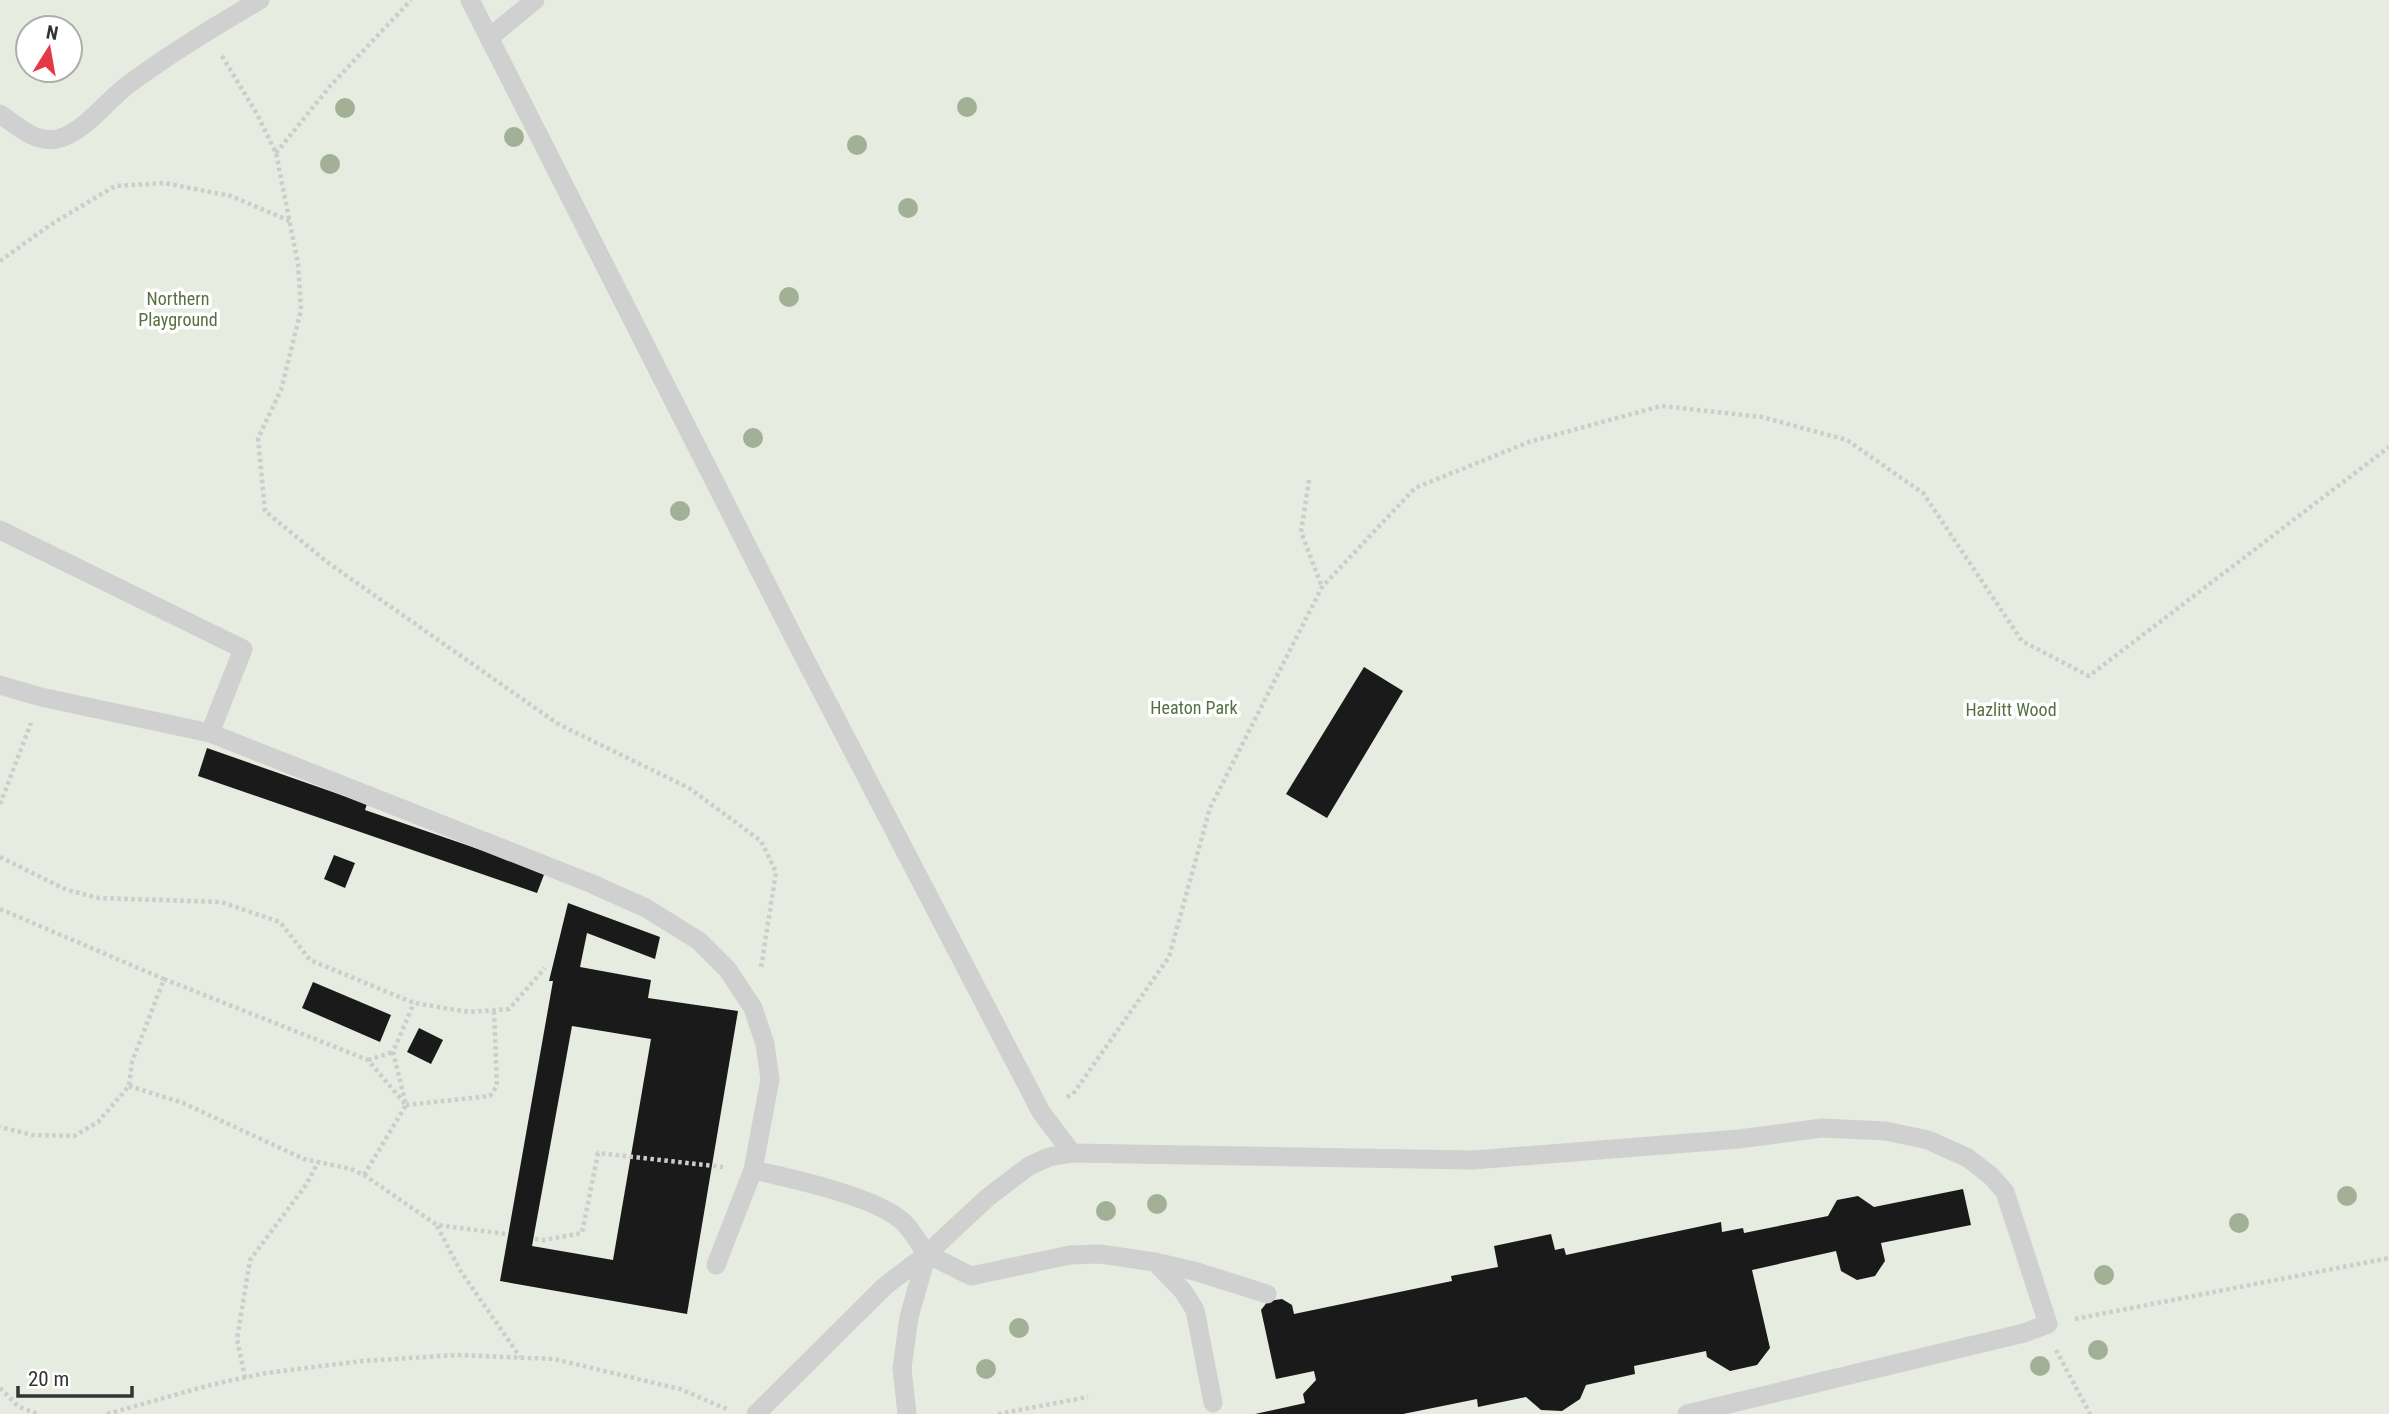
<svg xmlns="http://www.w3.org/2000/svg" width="2389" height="1414" font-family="'Roboto Condensed',sans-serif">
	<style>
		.green { fill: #e6ecdf; fill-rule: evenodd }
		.building { fill: #1a1a1a; fill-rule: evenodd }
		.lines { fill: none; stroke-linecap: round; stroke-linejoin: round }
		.path { stroke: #cdcdcd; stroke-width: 4.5; stroke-dasharray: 3.5 3.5; stroke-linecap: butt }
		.lane { stroke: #d0d0d0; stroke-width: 19 }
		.tree { fill: #a2b095 }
		.labels { text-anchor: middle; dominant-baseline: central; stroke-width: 7; stroke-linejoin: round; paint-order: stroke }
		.park-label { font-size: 18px; fill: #56703f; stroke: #fff }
	</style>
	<rect width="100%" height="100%" fill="#fff"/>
	<path class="green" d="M0,0H2389V1414H0ZM28,28H70V70H28Z"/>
	<g class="building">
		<polygon points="1364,667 1403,691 1327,818 1286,794"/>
		<polygon points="207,748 367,804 365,810 545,872 537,893 198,776"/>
		<polygon points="334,855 355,863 345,888 324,879"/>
		<path d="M568,903L660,937L655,959L587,933L580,967L651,980L648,998L738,1011L687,1314L500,1281L553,981H549ZM572,1026L651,1039L613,1260L532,1246Z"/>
		<polygon points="313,982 391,1015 380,1042 302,1008"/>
		<polygon points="419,1028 443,1040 431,1064 407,1052"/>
		<polygon points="1963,1189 1971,1225 1881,1243 1885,1261 1875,1276 1857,1280 1841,1271 1836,1251 1752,1270 1770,1348 1757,1365 1730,1371 1707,1357 1706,1351 1634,1366 1635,1374 1586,1385 1580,1399 1562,1411 1541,1410 1526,1397 1478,1407 1477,1399 1403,1414 1255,1414 1305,1403 1303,1394 1316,1380 1314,1371 1276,1379 1261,1310 1268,1301 1282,1299 1292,1305 1294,1314 1452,1281 1451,1276 1498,1267 1494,1246 1551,1234 1555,1250 1564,1248 1566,1255 1721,1222 1722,1232 1743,1228 1744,1233 1828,1216 1837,1200 1858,1196 1874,1207"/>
	</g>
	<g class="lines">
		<g class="path">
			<polyline points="222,56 257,114 276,153 298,264 301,310 281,390 258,438 265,511 327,562 558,724 689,788 761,841 776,872 761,968"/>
			<polyline points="276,153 331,85 411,0"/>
			<polyline points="0,261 50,225 115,186 164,183 231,196 290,221"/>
			<polyline points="1309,480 1301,532 1322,587"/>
			<polyline points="0,804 31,723"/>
			<polyline points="0,857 67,890 99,898 221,902 280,922 310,960 414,1003 469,1012 509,1009 545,968"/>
			<polyline points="0,909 164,979 132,1062 129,1086 98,1122 74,1136 33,1135 0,1127"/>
			<polyline points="164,979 368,1060 406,1105"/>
			<polyline points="368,1060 393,1052"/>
			<polyline points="129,1086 183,1103 304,1159 351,1169 364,1175 437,1225 506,1234"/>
			<polyline points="1067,1097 1073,1094 1169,957 1210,808 1322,587 1415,488 1529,442 1661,406 1762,417 1847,440 1923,493 2022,641 2089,676 2389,447"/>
			<polyline points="406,1105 490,1096 497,1086 494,1010"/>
			<polyline points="364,1175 406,1105 393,1052 414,1003"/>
			<polyline points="437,1226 460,1270 520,1357"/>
			<polyline points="535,1239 544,1240 582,1233 598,1153 723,1167"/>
			<polyline points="2075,1319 2389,1258"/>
			<polyline points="2056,1350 2090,1414"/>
			<polyline points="245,1378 237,1339 250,1260 306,1185 318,1162"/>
			<polyline points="0,1388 19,1407 38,1414"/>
			<polyline points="107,1414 210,1385 266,1373 363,1361 457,1355 554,1359 680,1389 729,1410"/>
			<polyline points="998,1414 1088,1397"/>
		</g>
		<g class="lane">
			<polyline points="470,0 794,638 1041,1112 1072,1153"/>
			<polyline points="489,38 535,0"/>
			<path d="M0,114C17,126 35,143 57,139C83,134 108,99 129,84C171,53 215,26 260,0"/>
			<polyline points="0,530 243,649 210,733 41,697 0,685"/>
			<polyline points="210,733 590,883 646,908 699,941 728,970 753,1008 765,1044 770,1079 753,1170 716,1265"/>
			<path d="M753,1170C791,1178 873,1196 901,1220C911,1228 919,1244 927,1254L909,1317L902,1368L907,1414"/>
			<polyline points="927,1254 971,1276 1070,1255 1100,1254 1155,1262 1194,1271 1267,1294"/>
			<polyline points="1155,1262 1183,1291 1195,1310 1213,1403"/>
			<polyline points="756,1414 885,1286 927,1254 987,1198 1029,1166 1049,1157 1072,1153 1473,1160 1739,1139 1822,1128 1886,1131 1928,1140 1968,1158 1991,1176 2005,1192 2048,1324 2024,1333 1687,1414"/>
		</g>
	</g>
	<g class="tree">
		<circle cx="967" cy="107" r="10"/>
		<circle cx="345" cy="108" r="10"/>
		<circle cx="514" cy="137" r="10"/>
		<circle cx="857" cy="145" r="10"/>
		<circle cx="330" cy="164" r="10"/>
		<circle cx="908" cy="208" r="10"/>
		<circle cx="789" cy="297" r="10"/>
		<circle cx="753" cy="438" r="10"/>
		<circle cx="680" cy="511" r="10"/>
		<circle cx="2347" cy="1196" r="10"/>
		<circle cx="1157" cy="1204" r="10"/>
		<circle cx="1106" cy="1211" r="10"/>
		<circle cx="2239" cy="1223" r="10"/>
		<circle cx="2104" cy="1275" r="10"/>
		<circle cx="1019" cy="1328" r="10"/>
		<circle cx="2098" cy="1350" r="10"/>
		<circle cx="2040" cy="1366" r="10"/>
		<circle cx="986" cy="1369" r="10"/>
	</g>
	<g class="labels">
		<g class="park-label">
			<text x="178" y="298">Northern<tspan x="178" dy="21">Playground</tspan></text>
			<text x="1194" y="707">Heaton Park</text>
			<text x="2011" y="709">Hazlitt Wood</text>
		</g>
	</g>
	<g transform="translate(49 49) rotate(11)"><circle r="33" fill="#ffffff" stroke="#adadad" stroke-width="2"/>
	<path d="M0-5L12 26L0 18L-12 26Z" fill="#e63946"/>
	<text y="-10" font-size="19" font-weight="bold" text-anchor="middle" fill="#333333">N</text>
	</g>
	<path d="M18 1386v10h114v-10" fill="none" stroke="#333333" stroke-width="3.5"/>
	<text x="28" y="1386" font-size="21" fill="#333333" stroke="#ffffff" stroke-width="5" paint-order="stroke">20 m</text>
</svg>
